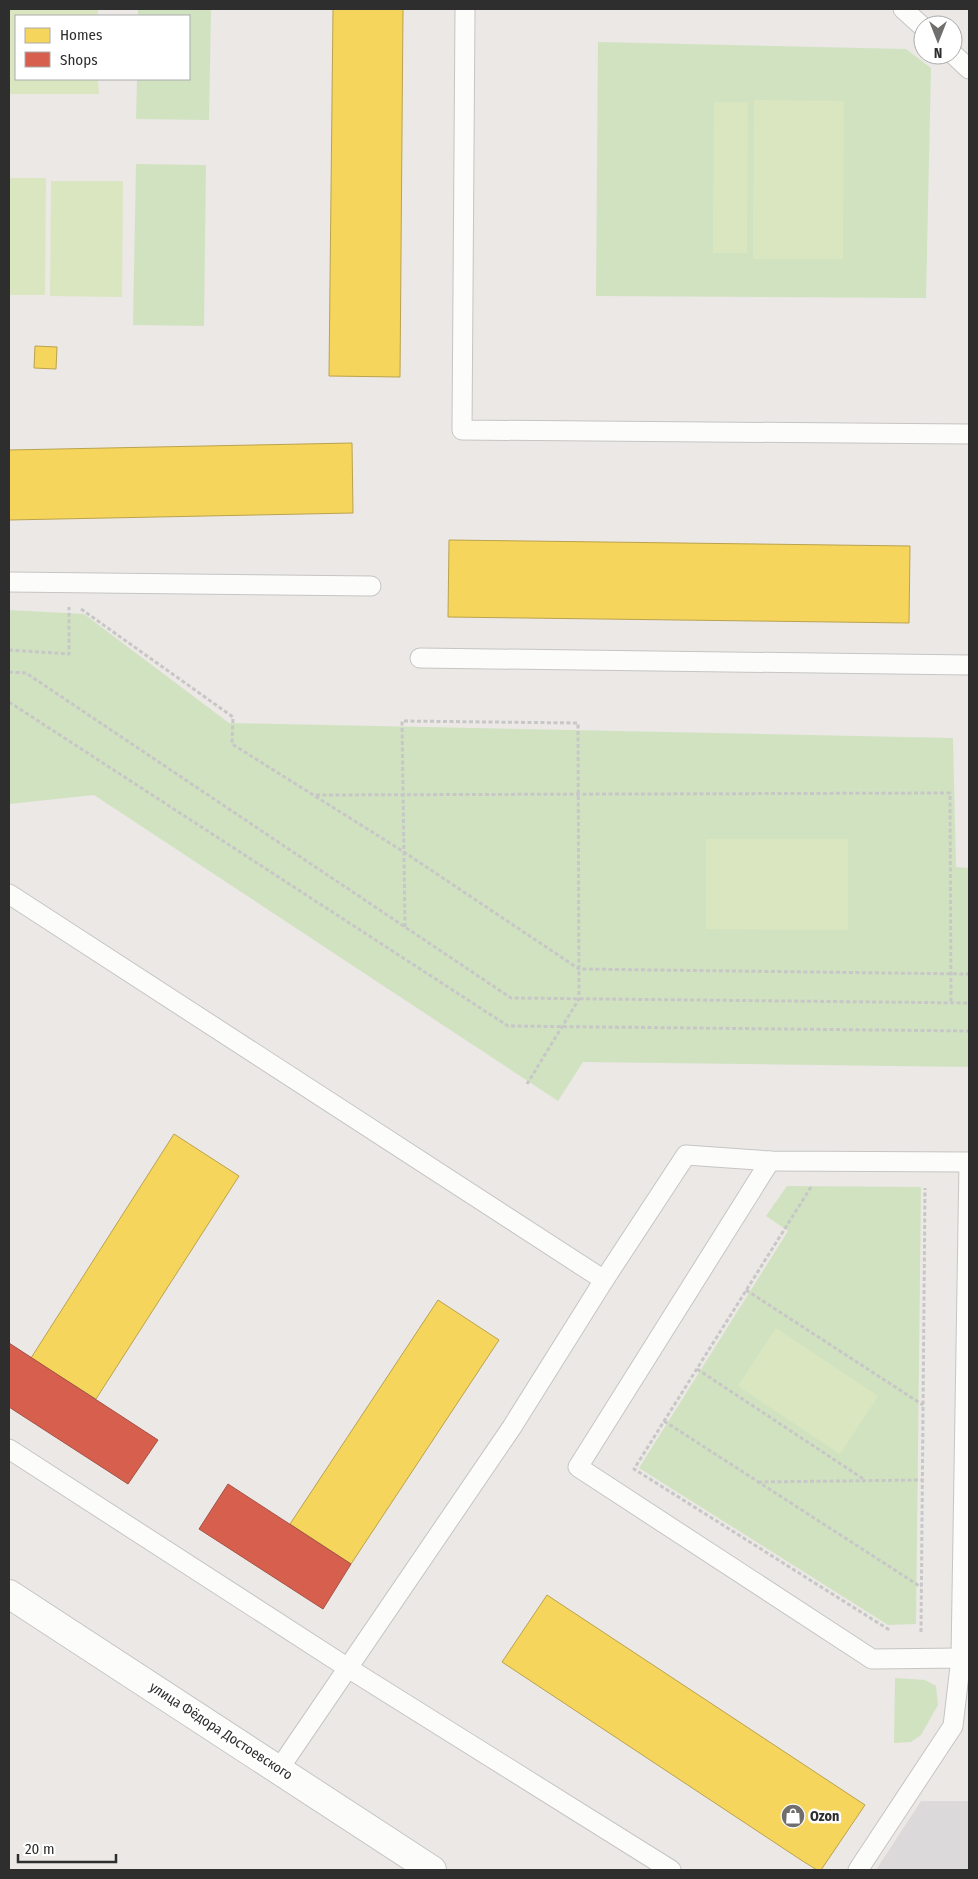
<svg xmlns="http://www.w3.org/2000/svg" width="978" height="1879" font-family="'Fira Sans Condensed',sans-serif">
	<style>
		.industrial { fill: #dcd9db }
		.green { fill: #d1e2c1 }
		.pitch { fill: #dae6c0 }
		.homes { fill: #f6d55c; stroke: #baa34e }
		.shops { fill: #d6604d; stroke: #a45144 }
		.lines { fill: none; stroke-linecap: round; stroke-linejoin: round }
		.lane-casing { stroke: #c6c5c4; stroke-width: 21 }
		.street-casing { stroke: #c6c5c4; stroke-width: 30 }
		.path { stroke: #c8c7c7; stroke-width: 3; stroke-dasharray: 4 2.5; stroke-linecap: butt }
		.lane { stroke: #fcfcfb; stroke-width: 19 }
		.street { stroke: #fcfcfb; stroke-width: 28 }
		.labels { text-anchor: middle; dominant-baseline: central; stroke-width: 5; stroke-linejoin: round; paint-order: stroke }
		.street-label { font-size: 14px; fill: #2e2e2e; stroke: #fff }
		.poi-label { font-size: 14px; font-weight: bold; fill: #2e2e2e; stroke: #fff; text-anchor: start }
	</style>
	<rect width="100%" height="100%" fill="#ebe8e5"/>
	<polygon class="industrial" points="921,1801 969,1801 969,1870 876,1870"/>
	<g class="green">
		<polygon points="138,9 211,9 209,120 136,119 137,79 189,79 189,16 138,16"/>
		<polygon points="598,42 906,49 931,68 926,298 596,296"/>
		<polygon points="136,164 206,165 204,326 133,325"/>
		<polygon points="9,610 84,614 229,723 953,738 956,867 969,868 969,1067 583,1062 558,1101 94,795 9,804"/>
		<polygon points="787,1186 921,1187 916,1624 888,1625 639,1468 788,1231 766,1216"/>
		<polygon points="895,1678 925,1680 936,1686 938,1705 921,1735 911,1742 894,1743"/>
	</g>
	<g class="pitch">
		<polygon points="9,9 98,9 98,16 16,16 16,79 98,79 99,94 9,94"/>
		<polygon points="754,100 844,101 843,259 753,259"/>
		<polygon points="714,102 748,102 747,253 713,253"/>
		<polygon points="9,178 46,178 45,295 9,295"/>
		<polygon points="51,181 123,181 122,297 50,296"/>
		<polygon points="706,839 848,839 848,930 706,929"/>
		<polygon points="776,1328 878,1396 840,1454 738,1386"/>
	</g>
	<g class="homes">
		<polygon points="333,9 403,9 400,377 329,376"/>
		<polygon points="35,346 57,347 56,369 34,368"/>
		<polygon points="352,443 353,513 9,520 9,450"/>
		<polygon points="449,540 910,546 909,623 448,617"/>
		<polygon points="174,1134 239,1176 96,1399 31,1358"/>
		<polygon points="438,1300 499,1340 351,1564 290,1524"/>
		<polygon points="547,1595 865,1805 821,1870 817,1870 801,1860 502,1662"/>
	</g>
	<g class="shops">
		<polygon points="9,1343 158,1440 128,1484 9,1407"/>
		<polygon points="228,1484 351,1564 323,1609 199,1529"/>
	</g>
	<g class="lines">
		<g class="lane-casing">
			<g id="lane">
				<polyline points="465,9 462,430 969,434"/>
				<polyline points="903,9 923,27"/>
				<polyline points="953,54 969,69"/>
				<polyline points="9,582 371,586"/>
				<polyline points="420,658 969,665"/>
				<polyline points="9,894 604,1280 686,1155 770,1161 969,1162 961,1658"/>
				<polyline points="770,1161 578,1467 872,1659 961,1658 953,1726 858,1870"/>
				<polyline points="9,1449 348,1668 671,1870"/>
				<polyline points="279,1769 512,1427 604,1280"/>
			</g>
		</g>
		<g class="street-casing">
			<polyline id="street" points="9,1594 432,1870"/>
		</g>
		<g class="path">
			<polyline points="81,609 233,717 232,744 404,852 579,969 969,974"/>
			<polyline points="9,650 69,654 69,607"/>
			<polyline points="9,672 26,673 511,998 969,1003"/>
			<polyline points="9,702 508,1026 969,1031"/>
			<polyline points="316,795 950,793 951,1003"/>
			<polyline points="405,927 402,721 578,723 579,999 527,1084"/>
			<polyline points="811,1187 634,1469 891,1631"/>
			<polyline points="746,1290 923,1405"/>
			<polyline points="697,1369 865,1480"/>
			<polyline points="664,1421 921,1587"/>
			<polyline points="758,1482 922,1480"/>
			<polyline points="921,1632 925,1188"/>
		</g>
		<use href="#lane" class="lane"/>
		<use href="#street" class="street"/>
	</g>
	<defs>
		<g id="shop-disc" transform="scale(1.25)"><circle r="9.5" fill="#706f6e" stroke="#fff"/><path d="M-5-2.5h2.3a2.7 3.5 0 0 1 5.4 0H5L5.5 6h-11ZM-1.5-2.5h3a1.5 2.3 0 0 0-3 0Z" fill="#fff"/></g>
	</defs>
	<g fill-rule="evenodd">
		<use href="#shop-disc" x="793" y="1816"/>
	</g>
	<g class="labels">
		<g class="street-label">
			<text transform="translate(221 1731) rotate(33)">улица Фёдора Достоевского</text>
		</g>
		<g class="poi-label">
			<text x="810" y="1816">Ozon</text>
		</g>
	</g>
	<rect width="978" height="1879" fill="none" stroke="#2e2e2e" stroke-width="20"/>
	<rect x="15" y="15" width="175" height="65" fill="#ffffff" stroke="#ababab"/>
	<rect x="25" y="28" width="25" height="15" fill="#f6d55c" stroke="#ababab"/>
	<text x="60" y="40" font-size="15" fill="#2e2e2e">Homes</text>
	<rect x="25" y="52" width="25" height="15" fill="#d6604d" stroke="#ababab"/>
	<text x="60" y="65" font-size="15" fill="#2e2e2e">Shops</text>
	<g transform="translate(938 40) rotate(180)"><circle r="24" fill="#ffffff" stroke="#ababab"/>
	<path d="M0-4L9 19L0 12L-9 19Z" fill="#706f6e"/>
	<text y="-8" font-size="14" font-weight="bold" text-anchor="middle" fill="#2e2e2e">N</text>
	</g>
	<path d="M18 1854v8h98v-8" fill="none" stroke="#2e2e2e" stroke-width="2.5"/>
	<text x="25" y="1854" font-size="15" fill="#2e2e2e" stroke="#ffffff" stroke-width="4" paint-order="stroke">20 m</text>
</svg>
